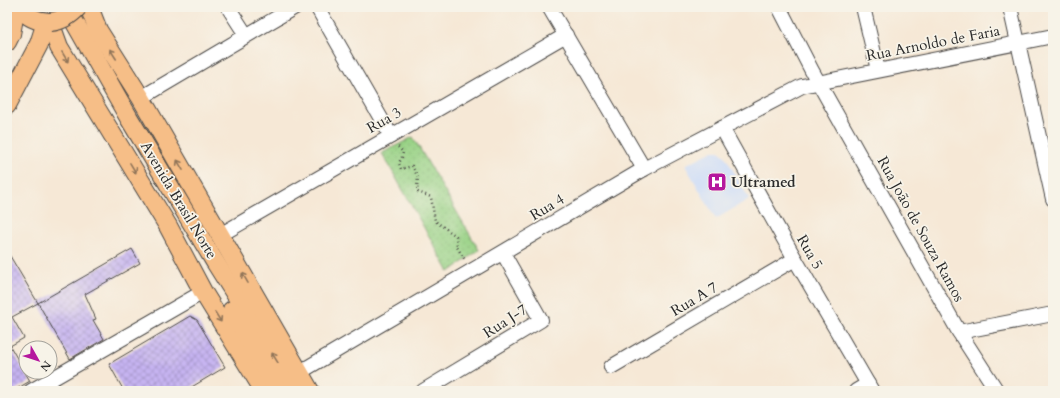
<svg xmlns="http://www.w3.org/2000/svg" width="1060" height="398" font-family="Cardo,serif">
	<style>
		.built { fill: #cbdbf9 }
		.green { fill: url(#green-dots); stroke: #627e58 }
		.building { fill: url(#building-cross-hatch) }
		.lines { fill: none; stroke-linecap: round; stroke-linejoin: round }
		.minor-casing { stroke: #494745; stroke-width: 16 }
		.major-casing { stroke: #494745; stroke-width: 20 }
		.path { stroke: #494745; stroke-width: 2.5; stroke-dasharray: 1 3; stroke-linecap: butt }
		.minor { stroke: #fff; stroke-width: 14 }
		.major { stroke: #f6be87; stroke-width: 18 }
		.major-bridge-casing { stroke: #494745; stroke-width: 20; stroke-linecap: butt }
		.major-bridge { stroke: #f6be87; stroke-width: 18 }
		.oneway { stroke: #907459 }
		.labels { text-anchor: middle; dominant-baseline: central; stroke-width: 3.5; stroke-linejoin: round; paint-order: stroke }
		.street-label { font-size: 15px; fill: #2b2b2b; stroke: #f7f3e8 }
		.poi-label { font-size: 15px; font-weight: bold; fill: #2b2b2b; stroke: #f7f3e8; text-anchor: start }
	</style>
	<defs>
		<pattern id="green-dots" width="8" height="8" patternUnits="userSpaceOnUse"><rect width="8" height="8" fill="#98d285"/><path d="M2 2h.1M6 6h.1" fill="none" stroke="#83b473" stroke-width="1.8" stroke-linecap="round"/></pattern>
		<pattern id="building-cross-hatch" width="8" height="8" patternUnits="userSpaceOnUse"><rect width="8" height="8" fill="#c6b4f1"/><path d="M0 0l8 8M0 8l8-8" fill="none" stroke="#a193c3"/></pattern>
	</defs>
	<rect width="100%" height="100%" fill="#f7f3e8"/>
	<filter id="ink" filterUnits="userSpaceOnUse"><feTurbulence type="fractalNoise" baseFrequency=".025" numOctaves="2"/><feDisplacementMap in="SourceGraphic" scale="8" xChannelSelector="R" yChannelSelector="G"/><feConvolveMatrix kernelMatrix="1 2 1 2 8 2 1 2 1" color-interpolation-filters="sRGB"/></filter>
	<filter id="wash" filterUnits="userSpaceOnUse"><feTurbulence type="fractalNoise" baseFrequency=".012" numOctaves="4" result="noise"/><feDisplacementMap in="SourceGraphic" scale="16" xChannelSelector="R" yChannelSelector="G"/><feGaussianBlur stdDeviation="0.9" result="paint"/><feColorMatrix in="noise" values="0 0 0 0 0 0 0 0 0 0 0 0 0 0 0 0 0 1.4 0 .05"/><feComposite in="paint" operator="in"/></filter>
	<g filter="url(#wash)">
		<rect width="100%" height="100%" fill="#f6e8d6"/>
		<polygon class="built" points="713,151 719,151 725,156 749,199 716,219 685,165"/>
		<polygon class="green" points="413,137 479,250 449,272 382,153"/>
		<g id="blocks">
			<g class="building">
				<polygon points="132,249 140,263 85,294 96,319 93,320 104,339 70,359 38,303"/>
				<polygon points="7,251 38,303 12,317 24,338 10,346 30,381 13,391 7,391"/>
				<polygon points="190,316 197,320 225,367 185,391 124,391 109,364"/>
			</g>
		</g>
	</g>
	<g filter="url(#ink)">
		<use href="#blocks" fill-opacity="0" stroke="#494745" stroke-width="1"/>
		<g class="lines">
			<g class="minor-casing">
				<g id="minor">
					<polyline points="228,7 246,35"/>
					<polyline points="317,7 391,136"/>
					<polyline points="549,7 644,169"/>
					<polyline points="779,7 812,71 959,332 997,391"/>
					<polyline points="863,7 878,70"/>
					<polyline points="1010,7 1053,199"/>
					<polyline points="141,98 295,7"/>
					<polyline points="722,128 795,259 872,391"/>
					<polyline points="220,235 566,35"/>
					<polyline points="959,332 1053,314"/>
					<polyline points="611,367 795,259"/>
					<polyline points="300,372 644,169 802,86 1053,36"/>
					<polyline points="31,391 203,292"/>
					<polyline points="423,391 541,320 503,253"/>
					<polyline points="856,391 868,384"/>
				</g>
			</g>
			<g class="major-casing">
				<g id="major">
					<path d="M19,7C27,17 37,22 50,22L59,47L168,226L203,292L264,391"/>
					<polyline points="66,7 129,118 215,262 296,391"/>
					<polyline points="89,7 98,30 141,98 310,391"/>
					<polyline points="7,42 11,34 16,7"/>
					<polyline points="7,105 39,44 46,22"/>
					<polyline points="232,310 278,391"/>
				</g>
			</g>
			<polyline class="path" points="398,147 403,152 402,157 399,163 401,169 412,166 418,177 417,186 418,192 431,197 435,221 456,236 457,247 465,260"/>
			<use href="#minor" class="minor"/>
			<use href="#major" class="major"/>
			<g class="major-bridge-casing">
				<path id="major-bridge" d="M50,22C61,21 70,16 78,7"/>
			</g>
			<use href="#major-bridge" class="major-bridge"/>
		</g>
		<defs><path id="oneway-shaft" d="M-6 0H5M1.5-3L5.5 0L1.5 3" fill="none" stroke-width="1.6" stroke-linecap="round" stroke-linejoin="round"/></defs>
		<g class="oneway">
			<use href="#oneway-shaft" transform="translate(113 54) rotate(-123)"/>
			<use href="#oneway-shaft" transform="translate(65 57) rotate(59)"/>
			<use href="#oneway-shaft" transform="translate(180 165) rotate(-120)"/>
			<use href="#oneway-shaft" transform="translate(133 168) rotate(59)"/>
			<use href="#oneway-shaft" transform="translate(245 278) rotate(-120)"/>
			<use href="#oneway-shaft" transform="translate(218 317) rotate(58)"/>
			<use href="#oneway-shaft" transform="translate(275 358) rotate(-122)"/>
		</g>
	</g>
	<defs>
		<g id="hospital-square" transform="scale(1)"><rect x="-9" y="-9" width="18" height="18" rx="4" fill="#b5179e" stroke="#f7f3e8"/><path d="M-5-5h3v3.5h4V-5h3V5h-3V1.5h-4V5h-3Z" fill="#fff"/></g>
	</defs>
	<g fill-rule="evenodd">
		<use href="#hospital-square" x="717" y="182"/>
	</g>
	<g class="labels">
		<g class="street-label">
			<text transform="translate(933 43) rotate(-11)">Rua Arnoldo de Faria</text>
			<text transform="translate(384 120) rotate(-30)">Rua 3</text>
			<text transform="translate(179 200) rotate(59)">Avenida Brasil Norte</text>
			<text transform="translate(547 207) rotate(-31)">Rua 4</text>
			<text transform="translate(921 229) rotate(61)">Rua João de Souza Ramos</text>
			<text transform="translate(810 252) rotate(60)">Rua 5</text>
			<text transform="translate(694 299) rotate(-31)">Rua A 7</text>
			<text transform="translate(505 321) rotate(-33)">Rua J-7</text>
		</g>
		<g class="poi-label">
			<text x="731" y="182">Ultramed</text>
		</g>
	</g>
	<rect width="1060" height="398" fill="none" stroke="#f7f3e8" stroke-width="24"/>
	<g transform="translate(38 360) rotate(129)"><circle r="19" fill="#f7f3e8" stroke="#a5a39c"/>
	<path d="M0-3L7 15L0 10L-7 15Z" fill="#b5179e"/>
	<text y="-6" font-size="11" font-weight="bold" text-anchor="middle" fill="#2b2b2b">N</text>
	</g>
</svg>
